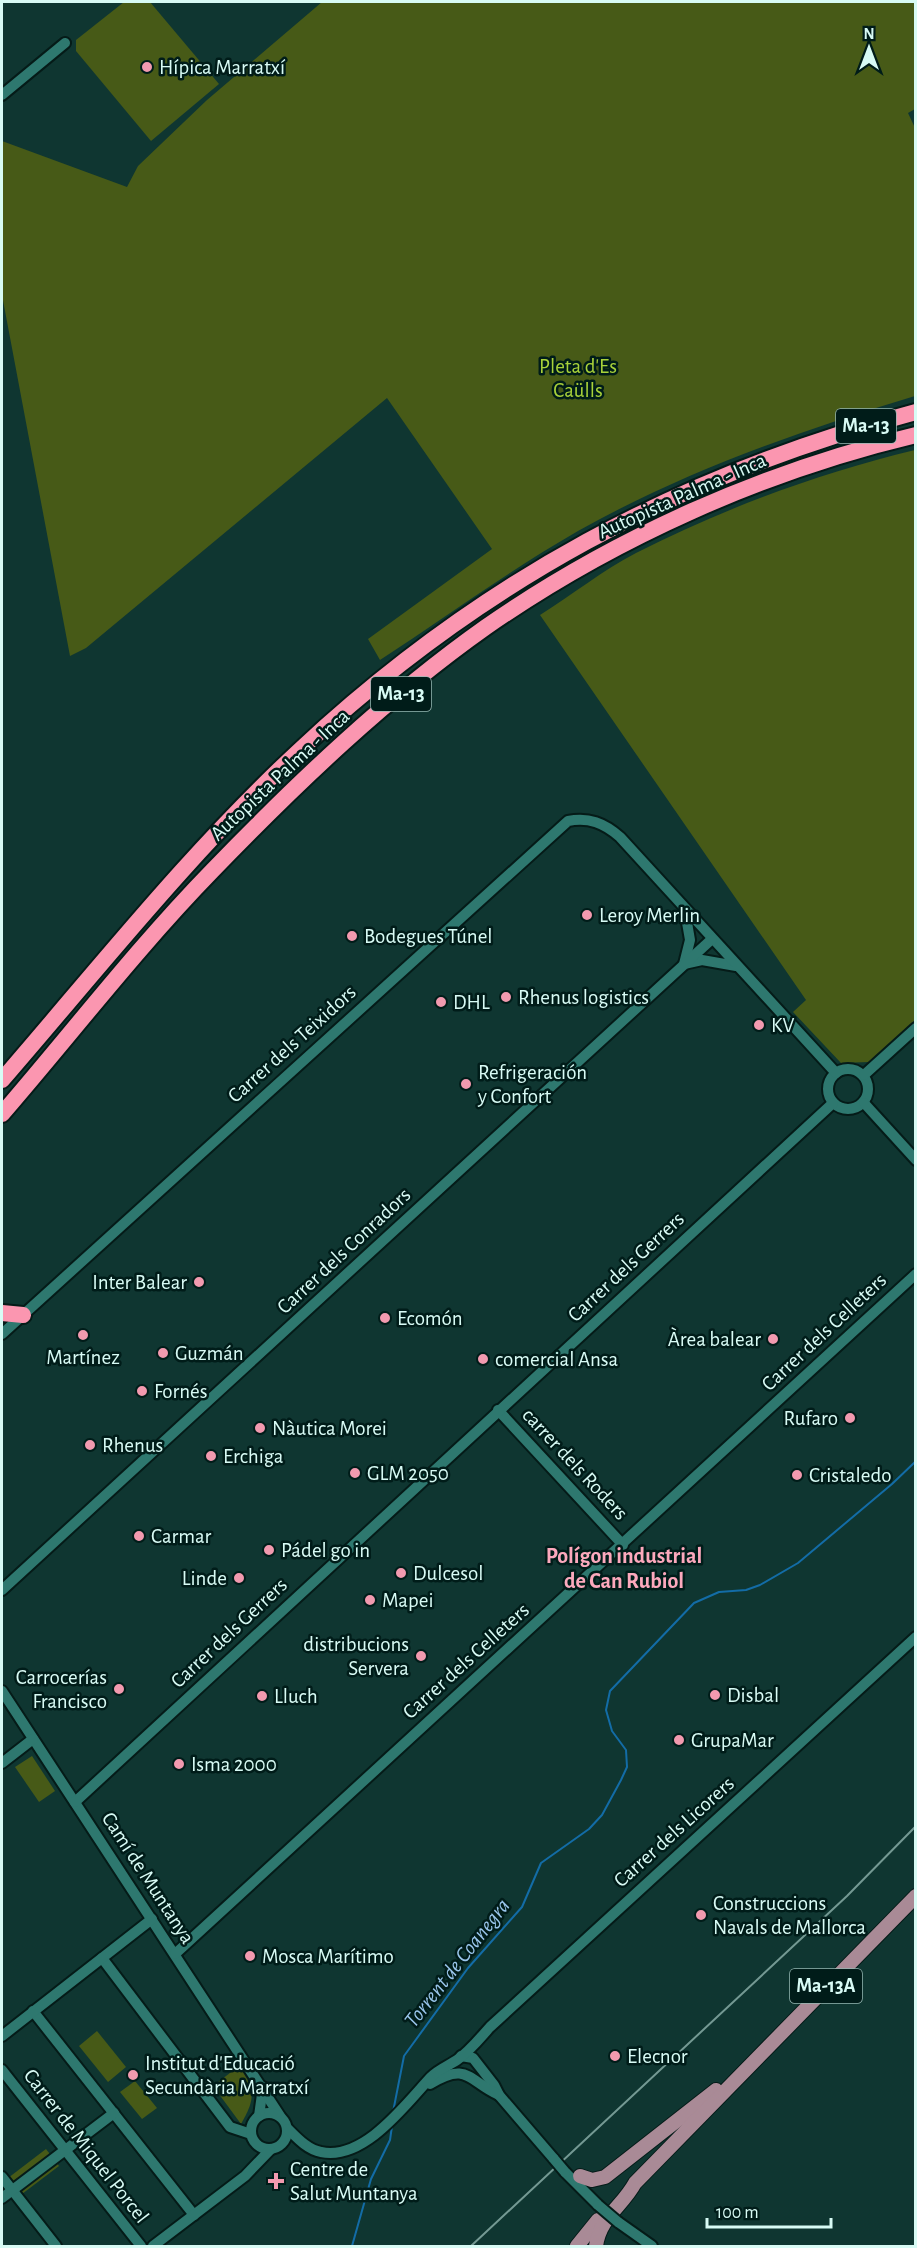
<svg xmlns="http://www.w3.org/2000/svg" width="917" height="2248" font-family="'Alegreya Sans',sans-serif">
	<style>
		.green { fill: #475a17 }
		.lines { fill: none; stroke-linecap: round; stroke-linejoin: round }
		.stream { stroke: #136ca6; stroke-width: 2 }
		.minor-casing { stroke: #051b18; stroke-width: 14 }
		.major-casing { stroke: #051b18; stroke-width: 16 }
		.highway-casing { stroke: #051b18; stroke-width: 20 }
		.minor { stroke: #2e786f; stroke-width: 10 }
		.major { stroke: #a98a96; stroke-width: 14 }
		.highway { stroke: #fb96b0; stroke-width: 16 }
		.rail { stroke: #749993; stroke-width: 2 }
		.minor-bridge-casing { stroke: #051b18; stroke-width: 14; stroke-linecap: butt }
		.minor-bridge { stroke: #2e786f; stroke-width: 10 }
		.poi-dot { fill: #f29aaf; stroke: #001c19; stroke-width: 2 }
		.labels { text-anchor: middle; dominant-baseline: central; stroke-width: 5; stroke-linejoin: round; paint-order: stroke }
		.shield { fill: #001c19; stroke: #97b8b3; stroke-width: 1.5 }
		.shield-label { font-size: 20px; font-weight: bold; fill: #d8fbf5 }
		.poi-label { font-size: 21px; fill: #d8fbf5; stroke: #001c19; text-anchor: start }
		.park-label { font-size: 21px; fill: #a8d23a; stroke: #001c19 }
		.street-label { font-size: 21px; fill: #d8fbf5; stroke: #001c19 }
		.neighbourhood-label { font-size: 22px; font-weight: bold; fill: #fca9bd; stroke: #001c19 }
		.water-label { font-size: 22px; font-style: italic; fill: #99c5eb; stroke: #001c19 }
	</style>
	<rect width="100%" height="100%" fill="#0f3631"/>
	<g class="green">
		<polygon points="124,2 150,2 219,84 151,141 76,51 76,40"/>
		<path d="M322,2H915V109L908,113L916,130L915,396C797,432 687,470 578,531C510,570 446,617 380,660L368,639L492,549L387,398L86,648L70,656L2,295V141L127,187L138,166L207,100Z"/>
		<path d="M915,450V1020L869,1062L841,1063L793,1012L806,1000L540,615C572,595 603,570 636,553C725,508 819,473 915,450Z"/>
		<polygon points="32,1756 55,1791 39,1802 15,1767"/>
		<polygon points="97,2031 126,2067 108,2082 79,2046"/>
		<path d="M239,2066C255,2090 256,2098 241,2124L213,2086Z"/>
		<polygon points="135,2081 157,2108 142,2119 120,2092"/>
		<polygon points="46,2149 59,2166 22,2194 8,2178"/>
	</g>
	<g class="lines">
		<g class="stream">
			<polyline points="393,2112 404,2056 468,1968 522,1907 541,1863 589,1829 602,1815 621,1780 627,1767 626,1750 612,1731 606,1710 610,1691 694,1603 719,1592 746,1590 760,1585 798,1563 892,1484 916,1461"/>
			<polyline points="352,2246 371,2179 390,2140 392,2126"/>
		</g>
		<g class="minor-casing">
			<g id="minor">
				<polyline points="2,95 65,43"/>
				<polyline points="685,911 690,940 684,964 702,960 736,966"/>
				<circle cx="848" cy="1089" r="20"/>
				<polyline points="864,1075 916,1028"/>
				<polyline points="864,1103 916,1160"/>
				<path d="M2,1334L568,821C589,817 604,823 620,837L836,1073"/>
				<polyline points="498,1410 623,1545"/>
				<polyline points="2,1590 712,939"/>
				<polyline points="2,1691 280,2116"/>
				<polyline points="2,1763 33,1739"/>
				<polyline points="75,1802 833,1103"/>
				<polyline points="175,1954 916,1274"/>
				<polyline points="102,1958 230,2127 251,2134"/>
				<polyline points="33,2011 194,2215"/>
				<polyline points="2,2036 152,1919"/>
				<polyline points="461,2056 473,2058 494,2085 499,2095 554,2159"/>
				<polyline points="2,2070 141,2246"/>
				<path d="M430,2084C468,2061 468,2081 499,2095"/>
				<circle cx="269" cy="2131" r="18"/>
				<polyline points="259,2116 263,2087"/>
				<path d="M288,2129C297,2138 308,2150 321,2152C364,2161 405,2105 431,2077C439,2069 448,2066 457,2060C470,2051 480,2038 490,2027L916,1637"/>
				<polyline points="565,2172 598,2205"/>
				<polyline points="2,2177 56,2246"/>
				<polyline points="2,2198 114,2113"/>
				<polyline points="618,2222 652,2246"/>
				<polyline points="153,2246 245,2176 270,2150"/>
			</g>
		</g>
		<g class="major-casing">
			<g id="major">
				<polyline points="580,2176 592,2180 605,2177 716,2090"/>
				<polyline points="577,2246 598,2220"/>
				<path d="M596,2246C600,2217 622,2207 635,2183L916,1896"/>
			</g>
		</g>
		<g class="highway-casing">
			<g id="highway">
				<path d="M2,1080C99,968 192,850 301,749C480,582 679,475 916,412"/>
				<path d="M2,1114C72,1033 137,948 212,871C296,784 387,697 486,627C614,538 764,471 916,435"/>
				<polyline points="2,1313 23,1315"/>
			</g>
		</g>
		<use href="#minor" class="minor"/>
		<use href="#major" class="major"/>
		<use href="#highway" class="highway"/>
		<polyline class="rail" points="471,2246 847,1896 916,1826"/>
		<g class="minor-bridge-casing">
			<g id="minor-bridge">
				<polyline points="554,2159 565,2172"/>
				<polyline points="598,2205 618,2222"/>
			</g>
		</g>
		<use href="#minor-bridge" class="minor-bridge"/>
	</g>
	<g class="poi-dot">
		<circle cx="147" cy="67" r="6"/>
		<circle cx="587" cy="915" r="6"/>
		<circle cx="352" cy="936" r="6"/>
		<circle cx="506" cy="997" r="6"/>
		<circle cx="441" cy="1002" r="6"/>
		<circle cx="759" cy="1025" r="6"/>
		<circle cx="466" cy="1084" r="6"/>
		<circle cx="199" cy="1282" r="6"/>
		<circle cx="385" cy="1318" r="6"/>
		<circle cx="83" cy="1335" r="6"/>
		<circle cx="773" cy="1339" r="6"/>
		<circle cx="163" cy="1353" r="6"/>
		<circle cx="483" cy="1359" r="6"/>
		<circle cx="142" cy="1391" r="6"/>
		<circle cx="850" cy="1418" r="6"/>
		<circle cx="260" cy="1428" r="6"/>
		<circle cx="90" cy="1445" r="6"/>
		<circle cx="211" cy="1456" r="6"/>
		<circle cx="355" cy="1473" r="6"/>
		<circle cx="797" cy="1475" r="6"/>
		<circle cx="139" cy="1536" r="6"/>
		<circle cx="269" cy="1550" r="6"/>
		<circle cx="401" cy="1573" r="6"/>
		<circle cx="239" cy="1578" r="6"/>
		<circle cx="370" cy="1600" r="6"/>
		<circle cx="421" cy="1656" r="6"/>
		<circle cx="119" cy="1689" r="6"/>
		<circle cx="715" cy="1695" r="6"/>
		<circle cx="262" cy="1696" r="6"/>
		<circle cx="679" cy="1740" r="6"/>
		<circle cx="179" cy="1764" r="6"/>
		<circle cx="701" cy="1915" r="6"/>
		<circle cx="250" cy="1956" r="6"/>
		<circle cx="615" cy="2056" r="6"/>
		<circle cx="133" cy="2075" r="6"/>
		<path d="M273 2172h6v6h6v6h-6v6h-6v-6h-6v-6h6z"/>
	</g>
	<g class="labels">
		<g class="shield">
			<rect x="836" y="409" width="60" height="34" rx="4.5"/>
			<rect x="371" y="677" width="60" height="34" rx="4.5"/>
			<rect x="790" y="1969" width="72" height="34" rx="4.5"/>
		</g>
		<g class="shield-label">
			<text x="866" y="426">Ma-13</text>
			<text x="401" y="694">Ma-13</text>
			<text x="826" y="1986">Ma-13A</text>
		</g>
		<g class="poi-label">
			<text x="159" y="67">Hípica Marratxí</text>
			<text x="599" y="915">Leroy Merlin</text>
			<text x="364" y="936">Bodegues Túnel</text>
			<text x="518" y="997">Rhenus logistics</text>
			<text x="453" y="1002">DHL</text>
			<text x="771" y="1025">KV</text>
			<text x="478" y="1072">Refrigeración<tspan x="478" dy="24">y Confort</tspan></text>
			<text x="187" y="1282" text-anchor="end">Inter Balear</text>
			<text x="397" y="1318">Ecomón</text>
			<text x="761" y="1339" text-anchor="end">Àrea balear</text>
			<text x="175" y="1353">Guzmán</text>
			<text x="83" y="1357" text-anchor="middle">Martínez</text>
			<text x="495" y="1359">comercial Ansa</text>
			<text x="154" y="1391">Fornés</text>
			<text x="838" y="1418" text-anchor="end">Rufaro</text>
			<text x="272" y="1428">Nàutica Morei</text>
			<text x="102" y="1445">Rhenus</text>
			<text x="223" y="1456">Erchiga</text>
			<text x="367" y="1473">GLM 2050</text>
			<text x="809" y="1475">Cristaledo</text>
			<text x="151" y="1536">Carmar</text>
			<text x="281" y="1550">Pádel go in</text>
			<text x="413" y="1573">Dulcesol</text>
			<text x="227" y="1578" text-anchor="end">Linde</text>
			<text x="382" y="1600">Mapei</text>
			<text x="409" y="1644" text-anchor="end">distribucions<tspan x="409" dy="24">Servera</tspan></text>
			<text x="107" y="1677" text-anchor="end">Carrocerías<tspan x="107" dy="24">Francisco</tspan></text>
			<text x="727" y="1695">Disbal</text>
			<text x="274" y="1696">Lluch</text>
			<text x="691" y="1740">GrupaMar</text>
			<text x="191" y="1764">Isma 2000</text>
			<text x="713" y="1903">Construccions<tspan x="713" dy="24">Navals de Mallorca</tspan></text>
			<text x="262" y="1956">Mosca Marítimo</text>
			<text x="627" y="2056">Elecnor</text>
			<text x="145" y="2063">Institut d'Educació<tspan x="145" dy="24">Secundària Marratxí</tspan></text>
			<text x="290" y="2169">Centre de<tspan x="290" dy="24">Salut Muntanya</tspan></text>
		</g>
		<g class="park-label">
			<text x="578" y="366">Pleta d'Es<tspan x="578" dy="24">Caülls</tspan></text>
		</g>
		<g class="street-label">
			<text transform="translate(682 496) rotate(-24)">Autopista Palma - Inca</text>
			<text transform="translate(280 775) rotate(-43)">Autopista Palma - Inca</text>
			<text transform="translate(292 1044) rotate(-42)">Carrer dels Teixidors</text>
			<text transform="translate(344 1251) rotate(-43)">Carrer dels Conradors</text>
			<text transform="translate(626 1267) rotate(-43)">Carrer dels Gerrers</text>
			<text transform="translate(824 1332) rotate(-43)">Carrer dels Celleters</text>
			<text transform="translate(575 1464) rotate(47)">carrer dels Roders</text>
			<text transform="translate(229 1633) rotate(-43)">Carrer dels Gerrers</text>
			<text transform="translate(466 1661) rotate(-42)">Carrer dels Celleters</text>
			<text transform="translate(674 1832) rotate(-42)">Carrer dels Licorers</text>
			<text transform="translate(148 1878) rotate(57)">Camí de Muntanya</text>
			<text transform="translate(86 2146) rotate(52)">Carrer de Miquel Porcel</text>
		</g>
		<g class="neighbourhood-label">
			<text x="624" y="1556">Polígon industrial<tspan x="624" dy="25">de Can Rubiol</tspan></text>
		</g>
		<g class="water-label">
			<text transform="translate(457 1963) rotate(-52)">Torrent de Coanegra</text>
		</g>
	</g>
	<rect width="917" height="2248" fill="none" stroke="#d8fbf5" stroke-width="6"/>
	<g transform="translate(869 48)" stroke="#001c19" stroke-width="4.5" paint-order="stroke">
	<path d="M0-4.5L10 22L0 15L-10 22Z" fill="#d8fbf5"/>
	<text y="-9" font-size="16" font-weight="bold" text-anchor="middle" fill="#d8fbf5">N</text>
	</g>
	<path d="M707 2218v9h124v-9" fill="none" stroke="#d8fbf5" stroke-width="3"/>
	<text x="716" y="2218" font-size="18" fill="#d8fbf5" stroke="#001c19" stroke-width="4.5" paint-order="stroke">100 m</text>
</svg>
